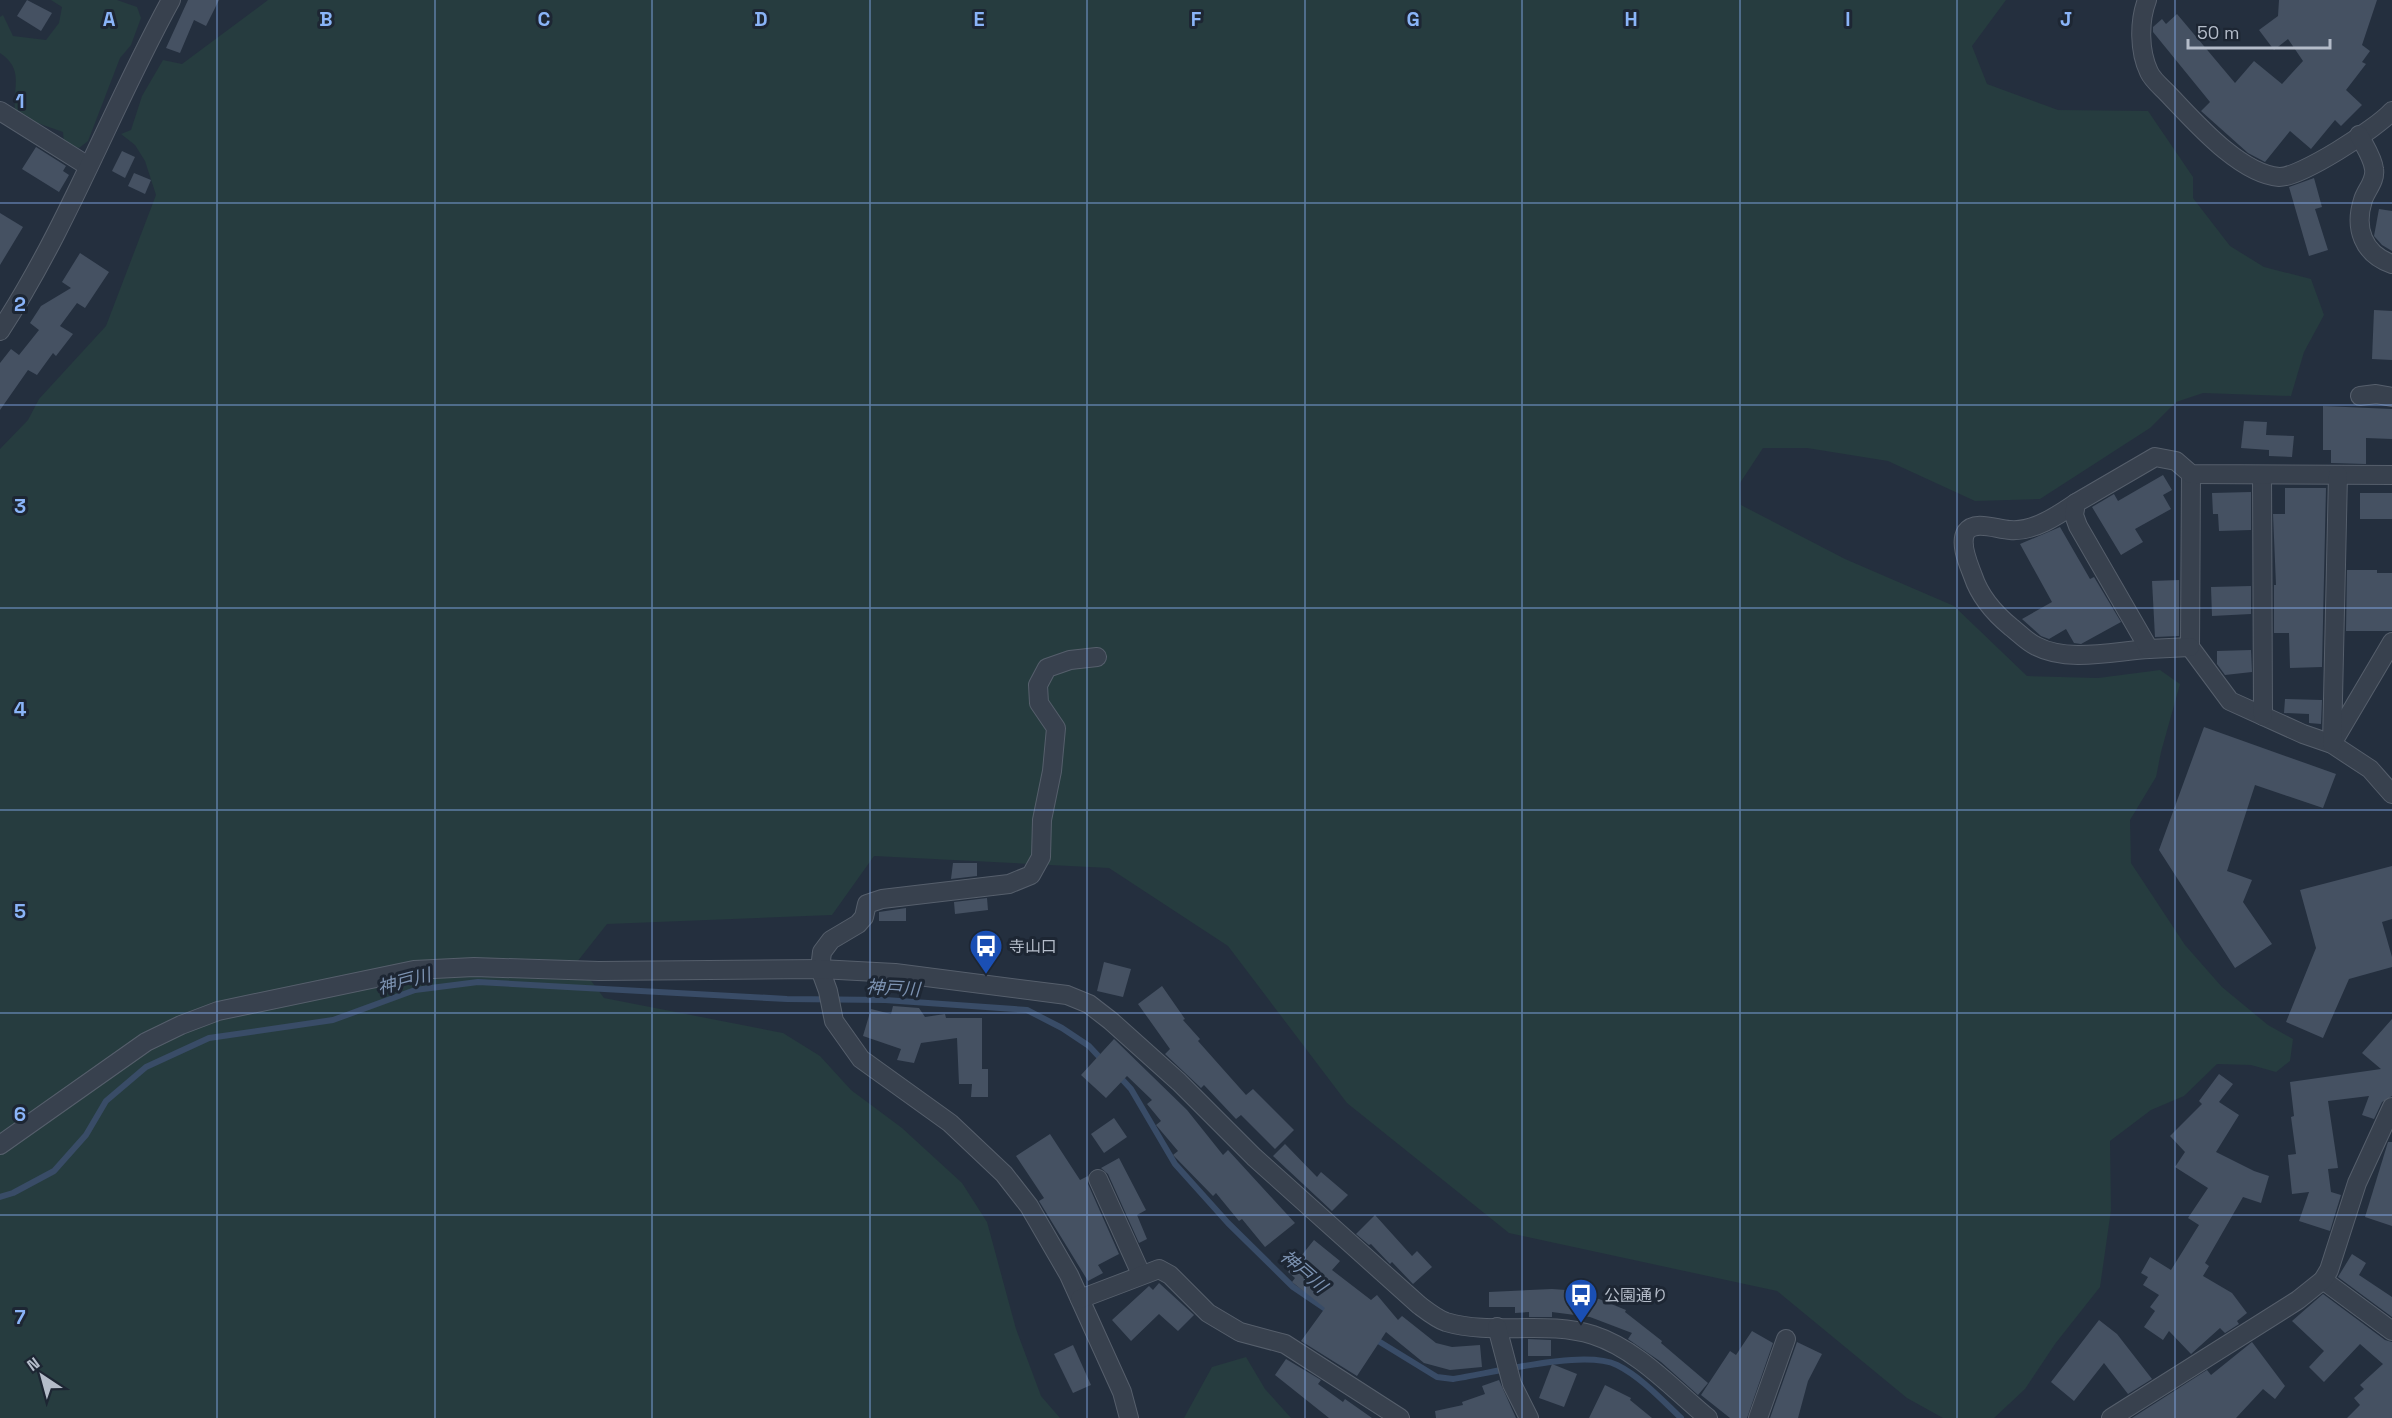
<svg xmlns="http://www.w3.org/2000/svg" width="2392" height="1418" font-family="'Space Grotesk','Noto Sans JP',sans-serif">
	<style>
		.green { fill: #263c3f }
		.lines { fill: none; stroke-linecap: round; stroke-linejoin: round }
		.stream { stroke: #394c67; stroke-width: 6 }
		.building { fill: #455162 }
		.minor-casing { stroke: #565f6c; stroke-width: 20 }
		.minor { stroke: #38414e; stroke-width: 18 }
		.grid { fill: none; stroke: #8ab4f8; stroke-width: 1.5; stroke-opacity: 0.55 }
		.labels { text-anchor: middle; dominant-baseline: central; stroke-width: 6; stroke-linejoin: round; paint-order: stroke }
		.poi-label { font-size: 16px; fill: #b4bcc9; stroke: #1d2633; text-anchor: start }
		.water-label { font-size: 18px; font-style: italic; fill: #7c92b1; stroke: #1d2633 }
		.grid-label { font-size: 20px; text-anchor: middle; font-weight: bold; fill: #8ab4f8; stroke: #1d2633; stroke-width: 6; stroke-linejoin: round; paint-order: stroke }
	</style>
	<rect width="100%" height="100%" fill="#242f3e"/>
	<g class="green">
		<path d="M51,0H117L137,7L141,18L131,45L120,58L88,141L79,148L64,143L63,132L26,119L15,110C13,86 24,69 0,53V17L3,15L13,36L46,40L59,23L62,7Z"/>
		<polygon points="268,0 2006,0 1972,46 1987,84 2058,110 2148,111 2193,177 2193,198 2230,246 2264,267 2311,279 2324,315 2304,352 2291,396 2203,393 2176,402 2150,428 2040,499 1975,501 1888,461 1807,448 1763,448 1740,483 1741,505 1845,559 1954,606 2027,676 2098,678 2160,670 2180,684 2161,752 2156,777 2130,820 2131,863 2185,945 2222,987 2268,1025 2293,1039 2290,1061 2276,1072 2251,1065 2217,1064 2184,1096 2151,1110 2110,1141 2111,1210 2100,1287 2055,1344 2025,1389 1994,1418 1943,1418 1907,1398 1777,1291 1509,1233 1347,1103 1228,946 1109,868 874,856 832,915 607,924 577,962 604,998 783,1033 820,1056 851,1090 902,1128 962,1183 987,1222 1016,1329 1041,1396 1060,1418 0,1418 0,449 28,420 39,399 106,326 156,195 145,161 135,145 121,134 131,130 142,96 163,60 182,64"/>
		<polygon points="1246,1357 1265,1389 1291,1418 1184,1418 1212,1367"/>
	</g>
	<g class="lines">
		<g class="stream">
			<polyline points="1119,1076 1131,1089 1175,1164 1228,1223 1293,1287 1330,1312"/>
			<polyline points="0,1197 13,1193 54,1171 86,1135 106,1101 146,1067 209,1038 333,1020 415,990 478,982 787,999 885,1000 1027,1010 1062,1028 1089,1046 1103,1061"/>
			<path d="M1375,1339L1437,1377L1453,1379C1492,1373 1584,1349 1617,1365C1641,1377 1662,1400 1681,1418"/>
		</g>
	</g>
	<g class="building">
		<polygon points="27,0 52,13 41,31 17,16"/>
		<polygon points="188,0 219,0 206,26 194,20 180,53 166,48"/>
		<polygon points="2279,0 2377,0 2362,45 2370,51 2362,62 2366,64 2346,90 2362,105 2341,126 2335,120 2311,149 2290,131 2265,162 2248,153 2201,111 2210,102 2153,32 2153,27 2162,19 2166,24 2177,14 2235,83 2254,61 2282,84 2303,61 2288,39 2274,50 2259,30 2278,16"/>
		<polygon points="36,147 66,166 63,171 69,175 59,192 22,169"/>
		<polygon points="122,151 135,157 125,178 112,171"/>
		<polygon points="134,173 151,180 145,194 128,186"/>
		<polygon points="2314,178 2322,207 2315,209 2328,250 2309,256 2289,187"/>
		<polygon points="2379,209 2392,211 2392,251 2382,245 2374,236"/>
		<polygon points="0,213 23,227 0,265"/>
		<polygon points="80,253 109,272 85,308 77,303 60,326 73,334 56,356 53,353 37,375 28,370 0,410 0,363 11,349 19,355 39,330 30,323 41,306 71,288 62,282"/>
		<polygon points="2374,310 2392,311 2392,360 2372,359"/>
		<polygon points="2323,406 2392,409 2392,439 2366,438 2366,464 2331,463 2331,450 2323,450"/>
		<polygon points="2244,421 2267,422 2266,435 2294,436 2292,457 2269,456 2269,450 2241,448"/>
		<polygon points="2163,475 2172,490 2163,495 2171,509 2135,529 2143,542 2121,555 2092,507 2114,494 2118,501"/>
		<polygon points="2285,488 2326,488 2322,667 2290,668 2289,633 2274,633 2274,585 2276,585 2273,514 2285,514"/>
		<polygon points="2251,492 2251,530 2219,531 2218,514 2213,514 2212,493"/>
		<rect x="2360" y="493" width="32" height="26"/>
		<polygon points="2060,527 2090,579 2094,577 2121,622 2081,644 2074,643 2066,629 2049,639 2041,636 2022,619 2052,602 2020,544"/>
		<polygon points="2347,570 2377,570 2377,573 2392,573 2392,631 2346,631"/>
		<polygon points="2179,580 2179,636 2155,637 2152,581"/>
		<polygon points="2251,586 2251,614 2212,616 2211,587"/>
		<polygon points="2251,650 2252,672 2225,675 2217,664 2217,651"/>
		<polygon points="2285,699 2322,700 2321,724 2309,723 2309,714 2284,713"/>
		<polygon points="2204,727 2336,774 2323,808 2255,785 2227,871 2252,880 2243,902 2272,944 2235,968 2159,850"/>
		<polygon points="953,863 977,863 977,876 951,879"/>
		<polygon points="2392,866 2392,919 2382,922 2392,957 2392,967 2349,979 2323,1038 2286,1022 2316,948 2300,890"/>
		<polygon points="987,898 988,910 955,914 954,902"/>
		<polygon points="906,908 906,921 879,921 879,912"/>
		<polygon points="1104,962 1131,969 1123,997 1097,991"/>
		<polygon points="1162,986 1185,1019 1183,1020 1200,1039 1198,1041 1246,1095 1253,1089 1294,1130 1275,1149 1241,1115 1236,1119 1204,1085 1201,1088 1165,1054 1170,1049 1138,1004"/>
		<polygon points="893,1006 919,1008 925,1017 945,1014 946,1018 982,1018 982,1069 988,1069 988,1097 971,1097 972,1084 959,1084 957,1038 921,1043 914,1063 897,1060 901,1049 863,1036 871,1009 891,1014"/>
		<polygon points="2392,1019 2392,1096 2382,1102 2374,1119 2362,1115 2369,1096 2328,1101 2338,1168 2328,1169 2331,1192 2341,1195 2330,1231 2299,1221 2309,1192 2292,1194 2288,1155 2296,1154 2291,1117 2294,1116 2290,1082 2381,1069 2362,1053"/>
		<polygon points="1114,1039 1187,1110 1223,1155 1228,1150 1295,1223 1265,1247 1242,1219 1239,1221 1216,1193 1213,1196 1173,1155 1178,1151 1156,1125 1161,1121 1147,1104 1152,1100 1127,1076 1106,1098 1081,1075"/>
		<polygon points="2219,1074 2233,1084 2219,1102 2239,1115 2216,1152 2254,1171 2269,1176 2261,1203 2243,1197 2205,1263 2209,1266 2203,1276 2232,1293 2247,1313 2237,1321 2239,1324 2225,1333 2220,1328 2191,1354 2169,1331 2163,1340 2144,1327 2155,1311 2150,1307 2159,1295 2143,1285 2148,1277 2141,1273 2150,1257 2171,1270 2199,1225 2188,1218 2208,1188 2175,1167 2185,1152 2170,1136 2202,1104 2199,1101"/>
		<polygon points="1114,1118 1127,1137 1104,1153 1091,1134"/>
		<polygon points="1050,1134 1080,1180 1088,1176 1088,1184 1119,1254 1098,1265 1103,1273 1088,1281 1039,1201 1044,1198 1016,1156"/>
		<polygon points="2388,1142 2392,1142 2392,1226 2365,1217"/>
		<polygon points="1285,1144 1317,1177 1321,1172 1348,1195 1332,1211 1273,1156"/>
		<polygon points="1119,1158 1146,1210 1137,1215 1147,1239 1139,1243 1108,1174 1101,1168"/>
		<polygon points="1375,1215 1412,1256 1417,1251 1432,1267 1413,1284 1392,1262 1390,1264 1371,1244 1369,1245 1356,1234"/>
		<polygon points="1314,1240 1340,1261 1332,1270 1371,1300 1377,1295 1398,1320 1402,1316 1436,1343 1452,1347 1480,1345 1482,1367 1450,1370 1424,1363 1386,1332 1357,1376 1301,1341 1325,1308 1292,1282 1295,1278 1288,1272"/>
		<polygon points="2352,1254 2366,1263 2359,1275 2392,1297 2392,1317 2338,1277"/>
		<polygon points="1159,1283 1194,1315 1178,1331 1159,1314 1131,1341 1112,1320 1149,1286 1153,1290"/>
		<polygon points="1552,1289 1566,1290 1566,1294 1599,1299 1626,1310 1625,1312 1662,1341 1661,1343 1708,1383 1698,1395 1661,1362 1628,1339 1632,1333 1590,1317 1552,1312 1552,1317 1529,1317 1529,1312 1515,1313 1515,1307 1489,1307 1489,1292"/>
		<polygon points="2323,1294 2385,1340 2392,1342 2392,1418 2347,1418 2360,1405 2354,1398 2364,1389 2360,1385 2383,1364 2360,1344 2324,1382 2309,1367 2324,1351 2292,1321"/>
		<polygon points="2099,1320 2117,1334 2152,1379 2128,1394 2104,1363 2074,1401 2051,1382"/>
		<polygon points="1752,1331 1773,1343 1747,1418 1730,1418 1701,1395 1730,1351 1736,1355"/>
		<polygon points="1528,1339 1551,1340 1551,1356 1528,1356"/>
		<polygon points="1797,1342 1822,1354 1808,1381 1798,1418 1770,1418"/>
		<polygon points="2252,1342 2285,1386 2275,1399 2263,1389 2236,1418 2132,1418 2207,1370 2211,1375"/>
		<polygon points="1073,1345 1091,1385 1073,1393 1054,1354"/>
		<polygon points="1286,1359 1321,1380 1318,1384 1343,1402 1345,1399 1372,1418 1329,1418 1275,1375"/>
		<polygon points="1552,1364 1577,1374 1564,1407 1539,1398"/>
		<polygon points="1499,1380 1516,1418 1436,1418 1435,1411 1463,1405 1462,1402 1485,1394 1482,1386"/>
		<polygon points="1605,1385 1631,1398 1630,1400 1652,1418 1589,1418"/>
	</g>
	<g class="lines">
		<g class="minor-casing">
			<g id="minor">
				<path d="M2147,0C2139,21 2139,51 2149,72C2153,81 2164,89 2170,96C2195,122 2240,174 2279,177C2300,178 2377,128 2392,111"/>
				<polyline points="0,111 88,166"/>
				<path d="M2359,135C2364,145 2373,158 2374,169C2376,181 2366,190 2363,200C2354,228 2363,254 2392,264"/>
				<path d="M0,331C68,227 111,109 171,0"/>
				<polyline points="2360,396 2376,394 2392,397"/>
				<polyline points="2191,474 2190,647 2230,701 2303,734 2332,744 2370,769 2392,794"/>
				<polyline points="2262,475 2263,716"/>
				<path d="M2076,503C2057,516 2033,532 2010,530C1998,530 1975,519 1966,532C1959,544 1969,565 1973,576C1980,597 1994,613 2011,627C2019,633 2027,642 2036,646C2068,663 2115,651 2149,649"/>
				<polyline points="2190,647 2149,649 2078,526 2074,515 2076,503 2155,457 2176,461 2191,474 2392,475"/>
				<polyline points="1097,657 1070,660 1047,668 1038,685 1039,703 1056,728 1052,771 1042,820 1041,857 1031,875 1009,884 882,899 867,904 864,917 858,924 831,940 822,952 820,969 828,991 834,1021 861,1059 950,1123 1004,1174 1029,1206 1069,1275 1122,1392 1129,1418"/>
				<polyline points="2333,742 2392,642"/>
				<polyline points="2332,744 2338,475"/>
				<path d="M0,1145L146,1042L181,1025L218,1011L414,970L474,967L599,971L820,969L895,973L1067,995L1089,1004L1111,1021L1179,1082L1254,1157L1419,1305C1427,1311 1437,1319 1446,1322C1493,1336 1546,1320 1593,1335C1637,1349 1673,1389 1708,1418"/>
				<polyline points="1098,1179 1141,1274"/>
				<polyline points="2323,1280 2392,1331"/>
				<polyline points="1080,1299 1159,1269 1170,1275 1208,1313 1240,1332 1285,1344 1400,1418"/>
				<polyline points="1497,1327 1512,1384 1529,1418"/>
				<polyline points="1758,1418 1786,1339"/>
				<polyline points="2111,1418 2298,1300 2323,1280 2329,1270 2357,1183 2392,1107"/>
			</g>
		</g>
		<use href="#minor" class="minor"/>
	</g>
	<path class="grid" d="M217,0V1418M435,0V1418M652,0V1418M870,0V1418M1087,0V1418M1305,0V1418M1522,0V1418M1740,0V1418M1957,0V1418M2175,0V1418M0,203H2392M0,405H2392M0,608H2392M0,810H2392M0,1013H2392M0,1215H2392"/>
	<defs>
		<g id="bus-pin" transform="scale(1.725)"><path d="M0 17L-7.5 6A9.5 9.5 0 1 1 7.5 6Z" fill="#1a4fb4" stroke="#1d2633"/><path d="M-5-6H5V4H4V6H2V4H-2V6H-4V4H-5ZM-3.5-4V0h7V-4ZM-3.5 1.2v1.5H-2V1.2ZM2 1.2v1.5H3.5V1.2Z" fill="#fff"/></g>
	</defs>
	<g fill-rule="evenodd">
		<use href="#bus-pin" x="986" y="946"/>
		<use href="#bus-pin" x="1581" y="1295"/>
	</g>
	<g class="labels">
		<g class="poi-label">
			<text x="1009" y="946">寺山口</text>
			<text x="1604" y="1295">公園通り</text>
		</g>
		<g class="water-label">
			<text transform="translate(404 981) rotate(-15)">神戸川</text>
			<text transform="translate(893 988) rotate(3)">神戸川</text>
			<text transform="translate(1304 1271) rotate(41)">神戸川</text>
		</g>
	</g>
	<g class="grid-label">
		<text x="109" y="26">A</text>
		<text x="326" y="26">B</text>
		<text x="544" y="26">C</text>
		<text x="761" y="26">D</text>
		<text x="979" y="26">E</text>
		<text x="1196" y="26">F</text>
		<text x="1413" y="26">G</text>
		<text x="1631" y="26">H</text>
		<text x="1848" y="26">I</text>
		<text x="2066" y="26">J</text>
		<text x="20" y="108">1</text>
		<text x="20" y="311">2</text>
		<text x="20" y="513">3</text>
		<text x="20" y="716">4</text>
		<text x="20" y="918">5</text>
		<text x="20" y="1121">6</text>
		<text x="20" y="1324">7</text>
	</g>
	<g transform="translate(42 1376) rotate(324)" stroke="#1d2633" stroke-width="4.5" paint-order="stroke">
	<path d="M0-4.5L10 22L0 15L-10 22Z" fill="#b4bcc9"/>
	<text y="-9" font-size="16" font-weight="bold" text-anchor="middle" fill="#b4bcc9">N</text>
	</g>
	<path d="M2188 39v9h142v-9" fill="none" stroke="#b4bcc9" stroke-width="3"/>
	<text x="2197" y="39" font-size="18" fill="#b4bcc9" stroke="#1d2633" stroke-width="4.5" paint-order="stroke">50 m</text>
</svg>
